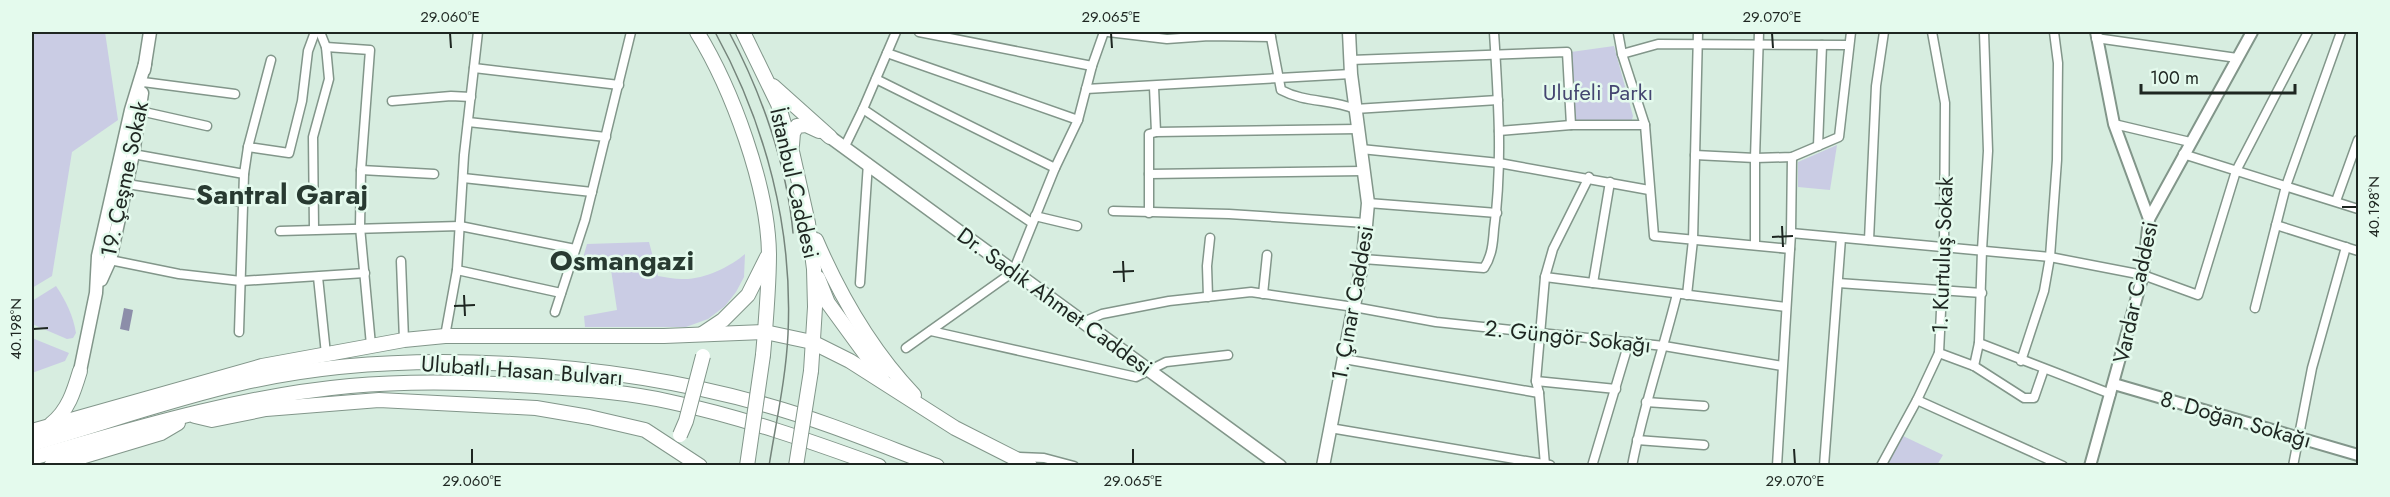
<svg xmlns="http://www.w3.org/2000/svg" width="2390" height="497" font-family="Jost,sans-serif">
	<style>
		.green { fill: #cacce4 }
		.water { fill: #8c8ea9 }
		.lines { fill: none; stroke-linecap: round; stroke-linejoin: round }
		.minor-casing { stroke: #82968a; stroke-width: 11 }
		.tertiary-casing { stroke: #82968a; stroke-width: 14 }
		.secondary-casing { stroke: #82968a; stroke-width: 15 }
		.trunk-casing { stroke: #82968a; stroke-width: 16 }
		.minor { stroke: #fff; stroke-width: 8 }
		.tertiary { stroke: #fff; stroke-width: 10 }
		.secondary { stroke: #fff; stroke-width: 12 }
		.trunk { stroke: #fff; stroke-width: 14 }
		.tram { stroke: #75847b; stroke-width: 1.5 }
		.trunk-bridge-casing { stroke: #82968a; stroke-width: 16; stroke-linecap: butt }
		.trunk-bridge { stroke: #fff; stroke-width: 14 }
		.ticks { fill: none; stroke: #1e2621; stroke-width: 2 }
		.labels { text-anchor: middle; dominant-baseline: central; stroke-width: 5; stroke-linejoin: round; paint-order: stroke }
		.park-label { font-size: 22px; fill: #454671; stroke: #e4faed }
		.street-label { font-size: 22px; fill: #1e2621; stroke: #e4faed }
		.district-label { font-size: 28px; font-weight: bold; fill: #283a31; stroke: #e4faed }
		.neatline { fill: none; stroke: #1e2621; stroke-width: 2 }
		.ticks-label { font-size: 15px; text-anchor: middle; fill: #1e2621 }
	</style>
	<rect width="100%" height="100%" fill="#d7ede0"/>
	<g class="green">
		<polygon points="32,32 105,32 118,120 72,152 52,276 32,288"/>
		<polygon points="1614,46 1633,116 1631,123 1572,123 1571,52"/>
		<polygon points="1837,145 1830,190 1798,187 1798,162"/>
		<path d="M649,242L658,276C666,277 674,279 682,279C703,280 730,267 745,254L744,277L736,292L725,306L708,319L686,327H585L584,316L617,310L610,263L583,258L587,244Z"/>
		<path d="M56,286C66,301 73,315 76,333L73,338L67,339L32,324V301Z"/>
		<polygon points="32,338 69,353 65,361 32,373"/>
		<polygon points="1901,435 1943,455 1937,465 1886,466"/>
	</g>
	<polygon class="water" points="124,308 133,310 129,331 120,329"/>
	<g class="lines">
		<g class="minor-casing">
			<g id="minor">
				<polyline points="919,32 1092,66"/>
				<polyline points="1108,32 1167,39 1209,36 1271,37"/>
				<path d="M1270,32L1281,90C1305,103 1331,99 1355,109L1498,100"/>
				<polyline points="1618,32 1622,54 1645,125 1654,236 1790,249"/>
				<polyline points="2096,38 2237,58"/>
				<polyline points="326,47 370,50 361,170 360,227 371,345"/>
				<polyline points="887,53 1078,120"/>
				<polyline points="1622,54 1658,44 1849,45"/>
				<polyline points="1351,60 1567,52 1571,125"/>
				<polyline points="474,68 619,85"/>
				<polyline points="876,79 1055,168"/>
				<polyline points="143,82 235,94"/>
				<polyline points="1154,87 1156,132"/>
				<polyline points="1086,89 1351,74"/>
				<polyline points="392,101 451,96 471,97"/>
				<polyline points="863,109 1032,223"/>
				<polyline points="140,111 207,126"/>
				<polyline points="468,122 606,137"/>
				<polyline points="2114,124 2190,142"/>
				<polyline points="1499,131 1571,125 1645,125"/>
				<polyline points="845,146 863,109 896,32"/>
				<polyline points="1818,146 1822,45"/>
				<polyline points="248,147 289,153 302,101 308,51 315,32"/>
				<polyline points="1361,149 1499,163 1649,190"/>
				<polyline points="133,154 244,174"/>
				<polyline points="2183,154 2358,209"/>
				<polyline points="1695,155 1755,158 1792,157 1839,137 1851,32"/>
				<polyline points="361,170 434,174"/>
				<polyline points="1149,174 1363,171"/>
				<polyline points="463,178 592,192"/>
				<polyline points="127,184 243,202"/>
				<polyline points="2336,201 2358,140"/>
				<polyline points="1368,203 1497,213"/>
				<polyline points="1113,211 1229,214 1366,223"/>
				<polyline points="1149,213 1149,134 1156,132 1358,129"/>
				<polyline points="1035,216 1077,226"/>
				<polyline points="2276,225 2358,251"/>
				<polyline points="314,229 313,137 329,79 326,47 320,32"/>
				<polyline points="280,231 460,226 575,249"/>
				<polyline points="1791,233 2050,257 2143,275 2198,295 2236,171 2308,32"/>
				<polyline points="1869,240 1876,86 1884,32"/>
				<polyline points="1755,244 1755,158 1759,32"/>
				<path d="M1363,259L1484,268C1492,256 1493,243 1494,229C1503,164 1498,97 1494,32"/>
				<polyline points="110,260 179,274 241,281 365,273"/>
				<polyline points="401,261 404,340"/>
				<polyline points="457,270 561,293"/>
				<polyline points="318,277 326,354"/>
				<polyline points="1545,277 1786,307"/>
				<polyline points="860,283 868,163"/>
				<polyline points="1593,283 1610,182"/>
				<polyline points="1838,283 1982,293"/>
				<polyline points="1263,294 1267,255"/>
				<polyline points="1687,295 1693,240 1698,32"/>
				<polyline points="1208,297 1207,266 1210,238"/>
				<polyline points="2255,308 2286,186 2341,32"/>
				<polyline points="555,312 585,220 631,32"/>
				<polyline points="1083,322 1102,314 1169,301 1251,292 1354,307 1436,322 1664,346 1782,366"/>
				<polyline points="931,331 1136,377 1166,362 1228,355"/>
				<polyline points="239,332 244,174 248,147 271,60"/>
				<polyline points="445,336 457,270 464,155 478,32"/>
				<polyline points="1979,343 2111,394"/>
				<polyline points="906,348 1013,272 1055,168 1078,120 1092,66 1104,32"/>
				<polyline points="1939,353 1974,366 2024,398 2034,398 2044,369"/>
				<polyline points="1344,359 1539,393"/>
				<polyline points="2021,361 2044,291 2050,257 2057,160 2058,63 2054,32"/>
				<polyline points="1974,366 1979,343 1982,250 1988,151 1984,32"/>
				<polyline points="1536,381 1616,389"/>
				<polyline points="1917,400 2063,466"/>
				<polyline points="1646,402 1704,406"/>
				<polyline points="1330,428 1550,465"/>
				<polyline points="1637,440 1704,445"/>
				<polyline points="1019,457 1044,458 1074,466"/>
				<polyline points="1545,465 1539,393 1536,381 1545,277 1553,249 1589,177"/>
				<polyline points="1592,466 1629,342"/>
				<path d="M1632,466C1643,407 1663,351 1677,294"/>
				<polyline points="1777,466 1791,233 1792,157"/>
				<polyline points="1824,466 1841,238"/>
				<polyline points="1881,466 1917,400 1939,353 1944,247 1945,103 1932,32"/>
				<polyline points="2293,466 2312,368 2346,247"/>
			</g>
		</g>
		<g class="tertiary-casing">
			<g id="tertiary">
				<polyline points="2096,32 2114,124 2149,219"/>
				<polyline points="2114,384 2358,455"/>
				<polyline points="2090,466 2143,275 2149,219 2252,32"/>
			</g>
		</g>
		<g class="secondary-casing">
			<g id="secondary">
				<polyline points="144,70 150,32"/>
				<polyline points="830,137 1280,466"/>
				<polyline points="101,280 110,260 133,154 142,93"/>
				<polyline points="80,371 96,293 98,256 131,110 145,64"/>
				<polyline points="1323,466 1363,259 1368,203 1351,74 1349,32"/>
			</g>
		</g>
		<g class="trunk-casing">
			<g id="trunk">
				<path d="M697,32C732,89 768,186 769,254C769,287 766,321 763,355"/>
				<polyline points="743,32 778,104 791,147 808,223 814,269 815,307 811,371"/>
				<polyline points="773,86 830,137"/>
				<polyline points="792,145 793,133 797,126 806,125 819,131"/>
				<path d="M816,240C841,298 871,350 914,395"/>
				<polyline points="818,278 828,303 882,377"/>
				<polyline points="702,334 723,320 748,295 767,257"/>
				<polyline points="195,416 212,420 266,409 379,400 536,408 589,417 645,430 700,466"/>
				<path d="M51,424C68,411 74,391 80,371"/>
				<polyline points="32,431 262,366 404,340 445,336 664,336 765,332 812,342 850,361 955,428 1030,466"/>
				<path d="M32,444C101,424 171,399 242,383C401,346 609,361 766,405C824,421 881,445 937,466"/>
				<path d="M32,458C136,428 241,396 350,386C412,380 474,382 536,386C580,389 627,392 671,402C742,417 810,441 879,466"/>
				<polyline points="51,466 161,433 178,423"/>
			</g>
		</g>
		<use href="#minor" class="minor"/>
		<use href="#tertiary" class="tertiary"/>
		<use href="#secondary" class="secondary"/>
		<use href="#trunk" class="trunk"/>
		<g class="tram">
			<path d="M715,32C766,125 793,228 788,334C786,378 776,422 769,466"/>
			<path d="M729,32C761,92 787,165 793,233"/>
		</g>
		<g class="trunk-bridge-casing">
			<g id="trunk-bridge">
				<polyline points="680,435 686,421 703,356"/>
				<polyline points="747,466 763,355"/>
				<polyline points="796,466 811,371"/>
			</g>
		</g>
		<use href="#trunk-bridge" class="trunk-bridge"/>
	</g>
	<path class="ticks" d="M450,33L451,48M1111,33L1112,48M1772,33L1773,48M2342,207H2357M1782,226L1783,247M1772,237L1793,236M1123,261L1124,282M1113,272L1134,271M464,295L465,316M454,306L475,305M33,329L48,328M472,449V464M1133,449V464M1794,449L1795,464"/>
	<g class="labels">
		<g class="park-label">
			<text x="1598" y="92">Ulufeli Parkı</text>
		</g>
		<g class="street-label">
			<text transform="translate(124 179) rotate(-78)">19. Çeşme Sokak</text>
			<text transform="translate(795 183) rotate(77)">İstanbul Caddesi</text>
			<text transform="translate(1942 255) rotate(-88)">1. Kurtuluş Sokak</text>
			<text transform="translate(2135 292) rotate(-78)">Vardar Caddesi</text>
			<text transform="translate(1055 301) rotate(36)">Dr. Sadık Ahmet Caddesi</text>
			<text transform="translate(1352 303) rotate(-80)">1. Çınar Caddesi</text>
			<text transform="translate(1568 336) rotate(6)">2. Güngör Sokağı</text>
			<text transform="translate(522 370) rotate(4)">Ulubatlı Hasan Bulvarı</text>
			<text transform="translate(2236 419) rotate(16)">8. Doğan Sokağı</text>
		</g>
		<g class="district-label">
			<text x="282" y="194">Santral Garaj</text>
			<text x="622" y="260">Osmangazi</text>
		</g>
	</g>
	<rect width="2390" height="497" fill="none" stroke="#e4faed" stroke-width="66"/>
	<path d="M2141 84v9h154v-9" fill="none" stroke="#1e2621" stroke-width="3"/>
	<text x="2150" y="84" font-size="18" fill="#1e2621" stroke="#e4faed" stroke-width="4.5" paint-order="stroke">100 m</text>
	<rect x="33" y="33" width="2324" height="431" class="neatline"/>
	<g class="ticks-label">
		<text x="450" y="22">29.060°E</text>
		<text x="1111" y="22">29.065°E</text>
		<text x="1772" y="22">29.070°E</text>
		<text transform="translate(2374 207) rotate(-90)" y="5">40.198°N</text>
		<text transform="translate(16 329) rotate(-90)" y="5">40.198°N</text>
		<text x="472" y="486">29.060°E</text>
		<text x="1133" y="486">29.065°E</text>
		<text x="1795" y="486">29.070°E</text>
	</g>
</svg>
